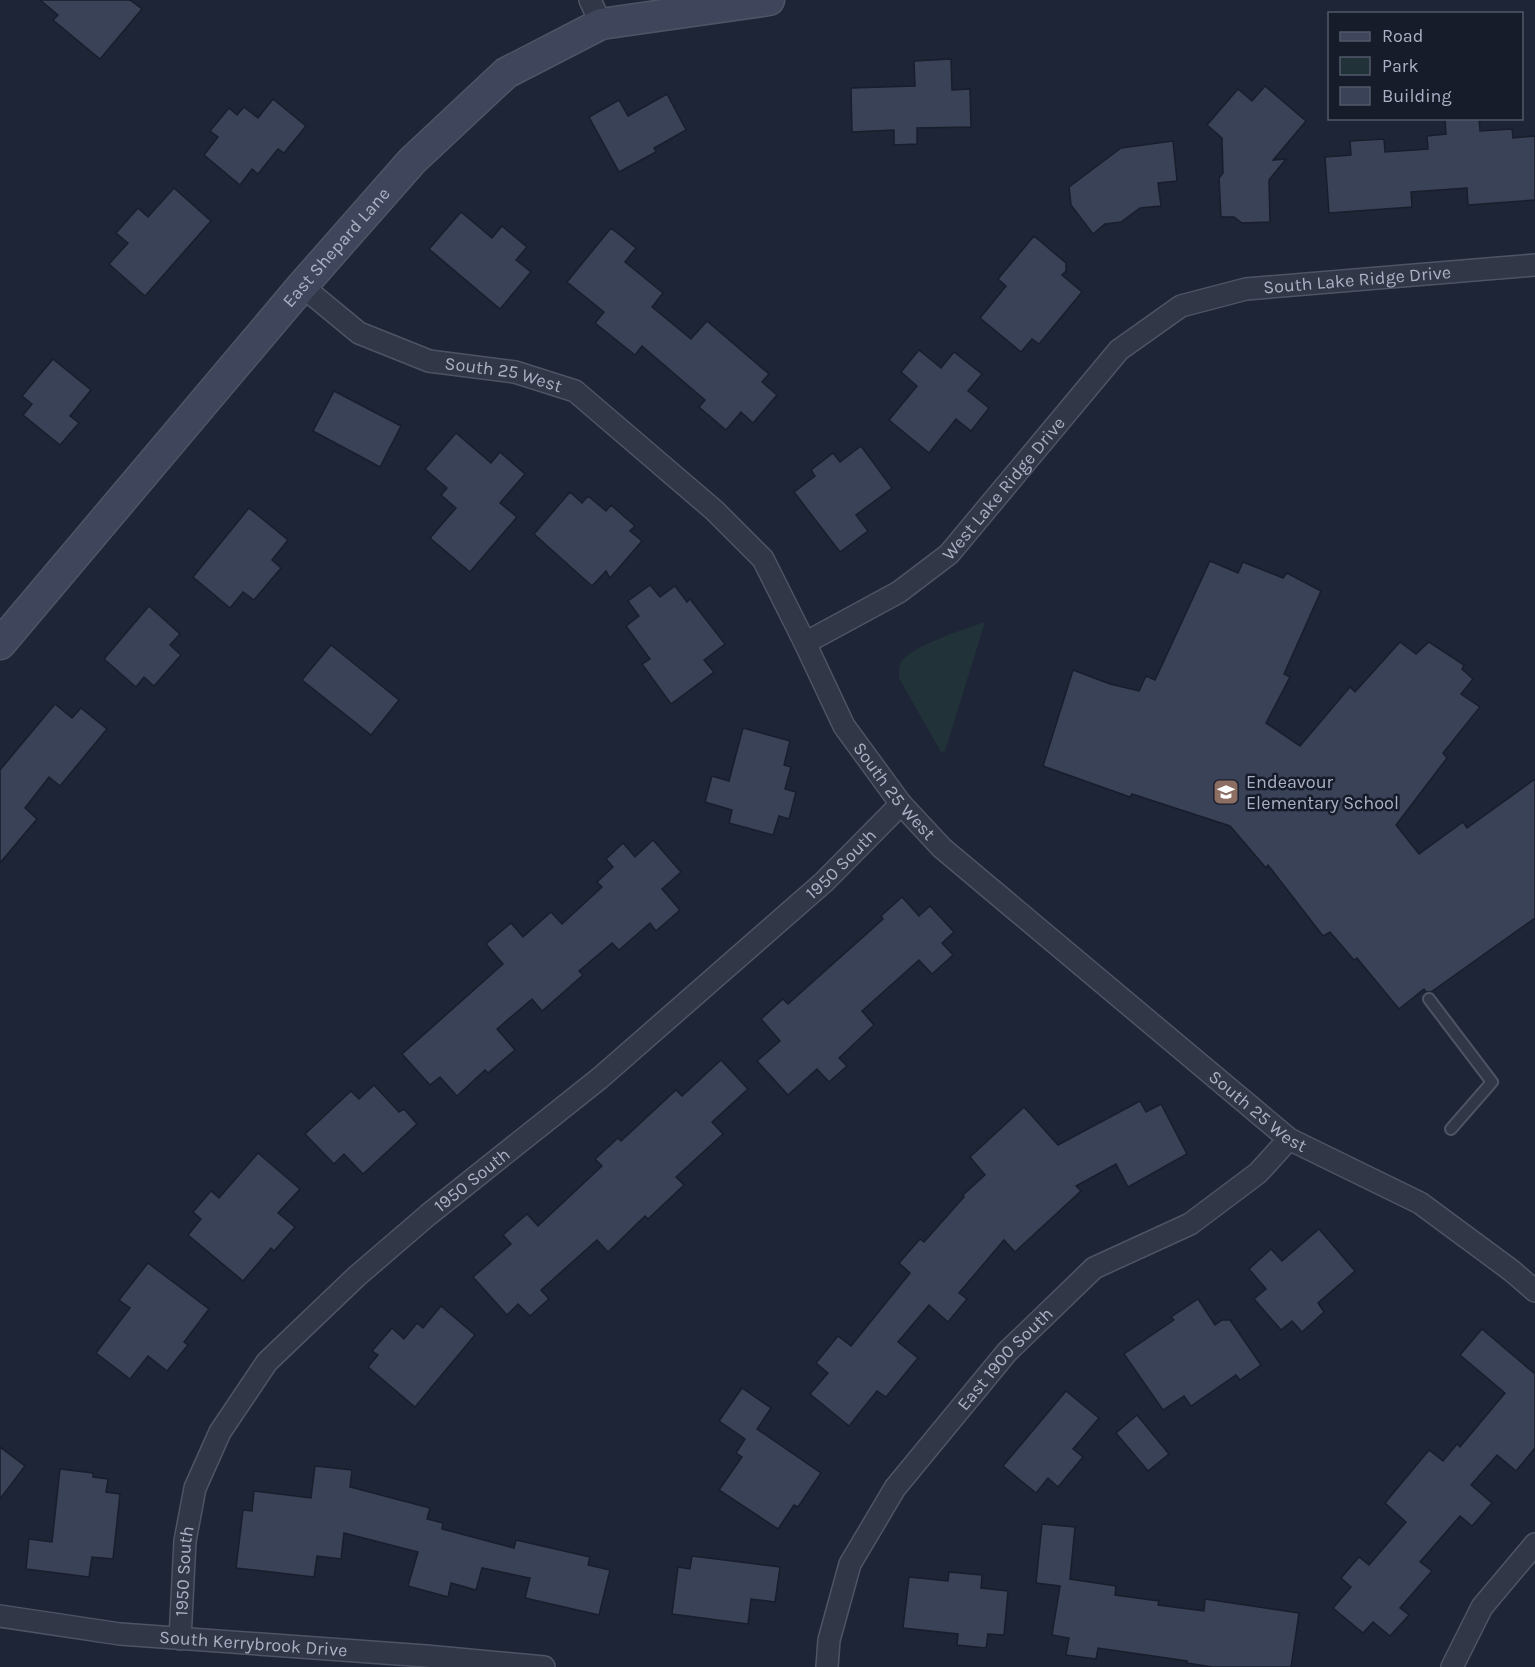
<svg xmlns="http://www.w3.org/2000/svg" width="1535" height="1667" font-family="Karla,sans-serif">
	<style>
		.green { fill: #213339 }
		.building { fill: #3a4257; stroke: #191e2d; stroke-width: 1.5 }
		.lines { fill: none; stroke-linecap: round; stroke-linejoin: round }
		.lane-casing { stroke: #4f5465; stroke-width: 14 }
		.street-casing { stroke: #4f5465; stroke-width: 24 }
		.secondary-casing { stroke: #4f5465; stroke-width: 33 }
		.lane { stroke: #323747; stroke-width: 10 }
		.street { stroke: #323747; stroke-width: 21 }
		.secondary { stroke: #3f455a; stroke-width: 30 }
		.labels { text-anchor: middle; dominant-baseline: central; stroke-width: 5; stroke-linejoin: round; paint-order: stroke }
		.street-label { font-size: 18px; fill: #abb1c4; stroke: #171c2b }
		.poi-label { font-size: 18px; fill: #abb1c4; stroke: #171c2b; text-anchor: start }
	</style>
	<rect width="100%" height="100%" fill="#1e2536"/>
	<path class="green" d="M985,622L945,751L941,752L899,678C899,674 899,668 900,664C909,646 965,629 985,622Z"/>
	<g class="building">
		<polygon points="40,0 130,0 142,9 100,59 53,20 58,15"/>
		<polygon points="951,59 952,90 970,89 971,127 917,128 917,144 894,145 894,130 852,132 851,88 915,86 914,61"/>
		<polygon points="1265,86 1306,121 1273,160 1286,159 1269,180 1270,222 1242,223 1234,217 1221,217 1219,178 1223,173 1222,138 1207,125 1238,89 1252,101"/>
		<polygon points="667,94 686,130 654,148 656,152 619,172 589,117 619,100 628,116"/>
		<polygon points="273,99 306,126 284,153 278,149 258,174 252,169 240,185 204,155 218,137 210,131 229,108 237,115 244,107 258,118"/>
		<polygon points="1445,118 1479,118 1480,131 1512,129 1513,138 1535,136 1535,200 1468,205 1467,188 1411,192 1412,207 1329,213 1325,157 1351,155 1350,141 1384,139 1385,152 1428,149 1427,136 1446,134"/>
		<polygon points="1173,141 1177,181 1158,183 1161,206 1140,208 1121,222 1105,224 1093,234 1071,205 1069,187 1121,148"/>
		<polygon points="174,188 211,221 145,296 109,264 128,243 116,233 138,208 148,217"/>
		<polygon points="461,212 492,238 502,226 527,247 516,260 531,272 500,309 429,249"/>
		<polygon points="611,228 636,248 625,262 663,293 652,307 691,339 707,321 769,374 762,382 777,395 753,423 741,412 726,430 699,407 705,400 642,346 635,355 595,323 604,312 567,282"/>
		<polygon points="1034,236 1066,263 1066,271 1062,275 1082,292 1039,344 1032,339 1021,352 980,318 1006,286 998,279"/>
		<polygon points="919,350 941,368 954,352 982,374 968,391 989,408 971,431 956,419 929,453 889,420 917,386 901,372"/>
		<polygon points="53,359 91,390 70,416 79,423 60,445 23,415 32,404 22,396"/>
		<polygon points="334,391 401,426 380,467 313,431"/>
		<polygon points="456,433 491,463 500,452 525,474 500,503 517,517 470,572 430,538 456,508 441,495 447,488 425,469"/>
		<polygon points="861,446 892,488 856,515 868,531 840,552 794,492 815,476 811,470 833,453 840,462"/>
		<polygon points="570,492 582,503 588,496 606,511 611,505 635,526 630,531 642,541 610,578 606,571 592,586 534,534"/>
		<polygon points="249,508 288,540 272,560 281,568 254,600 243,592 230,608 193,577"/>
		<polygon points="1210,561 1238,573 1243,562 1283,578 1287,573 1321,591 1284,674 1290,677 1266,723 1300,746 1350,687 1355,692 1400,642 1416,654 1429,642 1464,665 1462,669 1473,679 1461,694 1480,707 1443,753 1447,758 1396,825 1419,854 1463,822 1467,828 1535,779 1535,918 1431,992 1426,992 1424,989 1399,1009 1357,958 1354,960 1330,932 1323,936 1268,865 1266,868 1230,826 1132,794 1130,797 1043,766 1073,670 1110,684 1139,691 1146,676 1155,680"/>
		<polygon points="650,585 660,597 675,586 687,602 690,599 725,644 704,660 714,672 671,704 642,664 650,659 626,626 639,616 628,601"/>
		<polygon points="149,606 180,634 170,645 181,655 154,686 144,677 136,687 104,659"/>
		<polygon points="331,645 399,700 371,735 302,680"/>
		<polygon points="55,704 72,718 81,708 107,729 60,786 49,777 25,808 37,819 0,863 0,770"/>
		<polygon points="743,728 790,741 784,765 791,767 785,789 796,792 789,819 779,816 773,835 729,823 732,810 705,802 712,776 729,781"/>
		<polygon points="653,840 681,872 662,889 680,910 656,931 650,923 619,950 612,943 579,971 583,975 542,1011 532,999 497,1029 515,1050 488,1073 485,1070 457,1096 440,1077 430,1085 402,1054 503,964 486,944 511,923 523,937 551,912 562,924 602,887 597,882 613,867 606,859 623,843 635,857"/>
		<polygon points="902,897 919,916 930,906 954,932 942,943 953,955 932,974 919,960 862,1011 874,1025 839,1058 847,1066 829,1082 817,1069 788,1095 757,1061 780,1041 761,1019 783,999 788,1004 883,919 881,916"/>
		<polygon points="721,1060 748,1089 712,1122 723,1134 676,1177 684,1185 648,1219 645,1216 608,1252 597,1240 541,1290 549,1299 530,1316 518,1304 507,1315 473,1277 511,1244 503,1235 527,1214 538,1226 602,1166 595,1159 618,1138 621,1141 676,1090 682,1096"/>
		<polygon points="374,1085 399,1112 404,1109 417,1124 363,1174 344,1154 334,1164 305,1134 351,1091 359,1099"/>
		<polygon points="1140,1101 1146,1112 1161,1104 1187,1154 1128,1187 1116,1164 1076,1186 1081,1191 1015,1252 1004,1240 959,1293 967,1299 948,1322 929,1305 898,1342 918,1358 886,1397 877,1391 849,1426 810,1394 828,1373 816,1363 838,1336 851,1346 910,1273 899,1263 920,1239 924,1242 964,1197 963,1195 985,1175 970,1157 1024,1107 1058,1145"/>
		<polygon points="258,1153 300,1189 278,1213 295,1227 274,1251 271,1248 243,1281 188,1235 201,1219 193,1212 211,1191 219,1198"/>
		<polygon points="1319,1229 1355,1271 1318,1303 1324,1312 1302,1332 1292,1321 1281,1330 1254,1299 1266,1289 1249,1269 1271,1249 1282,1261"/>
		<polygon points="148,1263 209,1309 184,1342 188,1345 167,1371 148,1356 130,1379 96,1353 130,1308 119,1300"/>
		<polygon points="1198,1299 1215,1325 1222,1320 1230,1320 1261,1365 1240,1380 1236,1375 1191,1406 1184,1396 1163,1410 1124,1354 1174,1320 1171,1317"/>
		<polygon points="441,1306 475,1335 415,1407 368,1367 378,1355 372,1351 392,1328 404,1339 417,1323 423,1328"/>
		<polygon points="1482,1329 1535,1374 1535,1448 1516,1471 1497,1455 1471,1485 1492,1503 1472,1526 1460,1516 1420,1562 1432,1571 1400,1608 1409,1615 1390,1636 1373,1622 1363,1633 1333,1608 1351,1587 1341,1578 1359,1557 1369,1565 1406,1522 1385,1503 1429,1450 1443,1461 1457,1444 1460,1447 1505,1393 1460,1355"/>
		<polygon points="742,1388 771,1408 757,1429 821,1473 798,1507 794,1505 778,1529 719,1490 742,1457 736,1453 745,1439 719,1421"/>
		<polygon points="1066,1391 1099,1418 1073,1449 1083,1457 1058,1487 1048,1478 1036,1493 1003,1466"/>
		<polygon points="1137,1415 1169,1454 1148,1471 1116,1433"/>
		<polygon points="0,1447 25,1466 0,1499"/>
		<polygon points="315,1466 352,1470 350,1487 430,1508 427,1519 443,1523 442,1529 514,1548 516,1540 590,1557 588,1565 610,1570 599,1615 525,1598 530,1578 482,1568 476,1590 451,1583 448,1597 408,1586 418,1552 344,1533 341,1559 317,1556 314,1577 236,1568 243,1510 252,1511 254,1491 311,1498"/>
		<polygon points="60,1469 93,1473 93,1477 108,1479 106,1492 120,1494 113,1559 92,1557 89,1577 26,1569 29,1539 52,1542"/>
		<polygon points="1042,1524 1075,1527 1070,1579 1116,1586 1115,1595 1159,1601 1158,1605 1204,1611 1205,1599 1299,1613 1291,1667 1212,1667 1187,1663 1187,1661 1098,1648 1096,1659 1066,1655 1069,1638 1052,1635 1060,1586 1036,1583"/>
		<polygon points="692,1556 780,1567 775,1602 751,1599 748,1624 672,1614 678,1567 690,1569"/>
		<polygon points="949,1572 982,1575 981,1588 1008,1591 1004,1635 988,1634 986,1648 957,1645 958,1634 903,1628 909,1577 948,1581"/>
	</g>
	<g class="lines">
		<g class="lane-casing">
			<polyline id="lane" points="1429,999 1492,1082 1451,1129"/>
		</g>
		<g class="street-casing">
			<g id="street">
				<polyline points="590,0 601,24"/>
				<path id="s1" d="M302,286L359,333L429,361L515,372L575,391L714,510L763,559L805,643L844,726L901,804L942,848L1289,1139L1420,1203L1512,1271L1535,1291"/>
				<path id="s2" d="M805,643L899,592L949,554L1119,350L1181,306L1246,289L1535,265"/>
				<path id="s3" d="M0,1616L120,1634L426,1656L544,1667"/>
				<path id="s4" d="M180,1639L185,1541L195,1488L220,1432L267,1362L357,1276L428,1215L600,1078L824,882L901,804"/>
				<path id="s5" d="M827,1667L829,1640L850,1564L895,1488L1007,1352L1094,1268L1190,1224L1258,1173L1289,1139"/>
				<polyline points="1452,1667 1482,1607 1535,1544"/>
			</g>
		</g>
		<g class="secondary-casing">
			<g id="secondary">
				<path id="s6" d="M0,644L302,286L412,161L506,73L601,24L769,0"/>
			</g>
		</g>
		<use href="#lane" class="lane"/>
		<use href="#street" class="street"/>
		<use href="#secondary" class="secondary"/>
	</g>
	<defs>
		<g id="school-square" transform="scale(1.35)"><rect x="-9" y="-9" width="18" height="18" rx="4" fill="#8d6e63" stroke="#171c2b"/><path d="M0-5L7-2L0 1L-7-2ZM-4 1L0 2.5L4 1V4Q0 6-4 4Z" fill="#fff"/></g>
	</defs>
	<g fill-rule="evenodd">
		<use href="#school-square" x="1226" y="792"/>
	</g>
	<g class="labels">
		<g class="street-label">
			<text stroke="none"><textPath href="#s6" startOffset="520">East Shepard Lane</textPath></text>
			<text stroke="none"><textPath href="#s2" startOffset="690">South Lake Ridge Drive</textPath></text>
			<text stroke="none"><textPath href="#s1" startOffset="225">South 25 West</textPath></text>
			<text stroke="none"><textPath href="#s2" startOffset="255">West Lake Ridge Drive</textPath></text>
			<text stroke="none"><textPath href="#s1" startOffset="819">South 25 West</textPath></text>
			<text stroke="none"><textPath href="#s4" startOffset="1058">1950 South</textPath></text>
			<text stroke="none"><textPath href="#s1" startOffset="1305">South 25 West</textPath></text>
			<text stroke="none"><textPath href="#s4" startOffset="572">1950 South</textPath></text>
			<text stroke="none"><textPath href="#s5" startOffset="364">East 1900 South</textPath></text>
			<text stroke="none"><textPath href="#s4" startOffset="68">1950 South</textPath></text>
			<text stroke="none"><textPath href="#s3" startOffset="255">South Kerrybrook Drive</textPath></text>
		</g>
		<g class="poi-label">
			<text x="1246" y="782">Endeavour<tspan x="1246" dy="21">Elementary School</tspan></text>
		</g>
	</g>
	<rect x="1328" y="12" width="195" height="108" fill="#171c2b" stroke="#525868" stroke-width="1.5"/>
	<rect x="1340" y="32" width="30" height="9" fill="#3f455a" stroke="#525868" stroke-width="1.5"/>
	<text x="1382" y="42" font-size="18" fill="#abb1c4">Road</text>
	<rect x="1340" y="57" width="30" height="18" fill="#213339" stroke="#525868" stroke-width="1.5"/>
	<text x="1382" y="72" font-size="18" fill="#abb1c4">Park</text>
	<rect x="1340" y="87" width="30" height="18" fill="#3a4257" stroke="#525868" stroke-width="1.5"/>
	<text x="1382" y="102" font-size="18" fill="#abb1c4">Building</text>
</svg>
